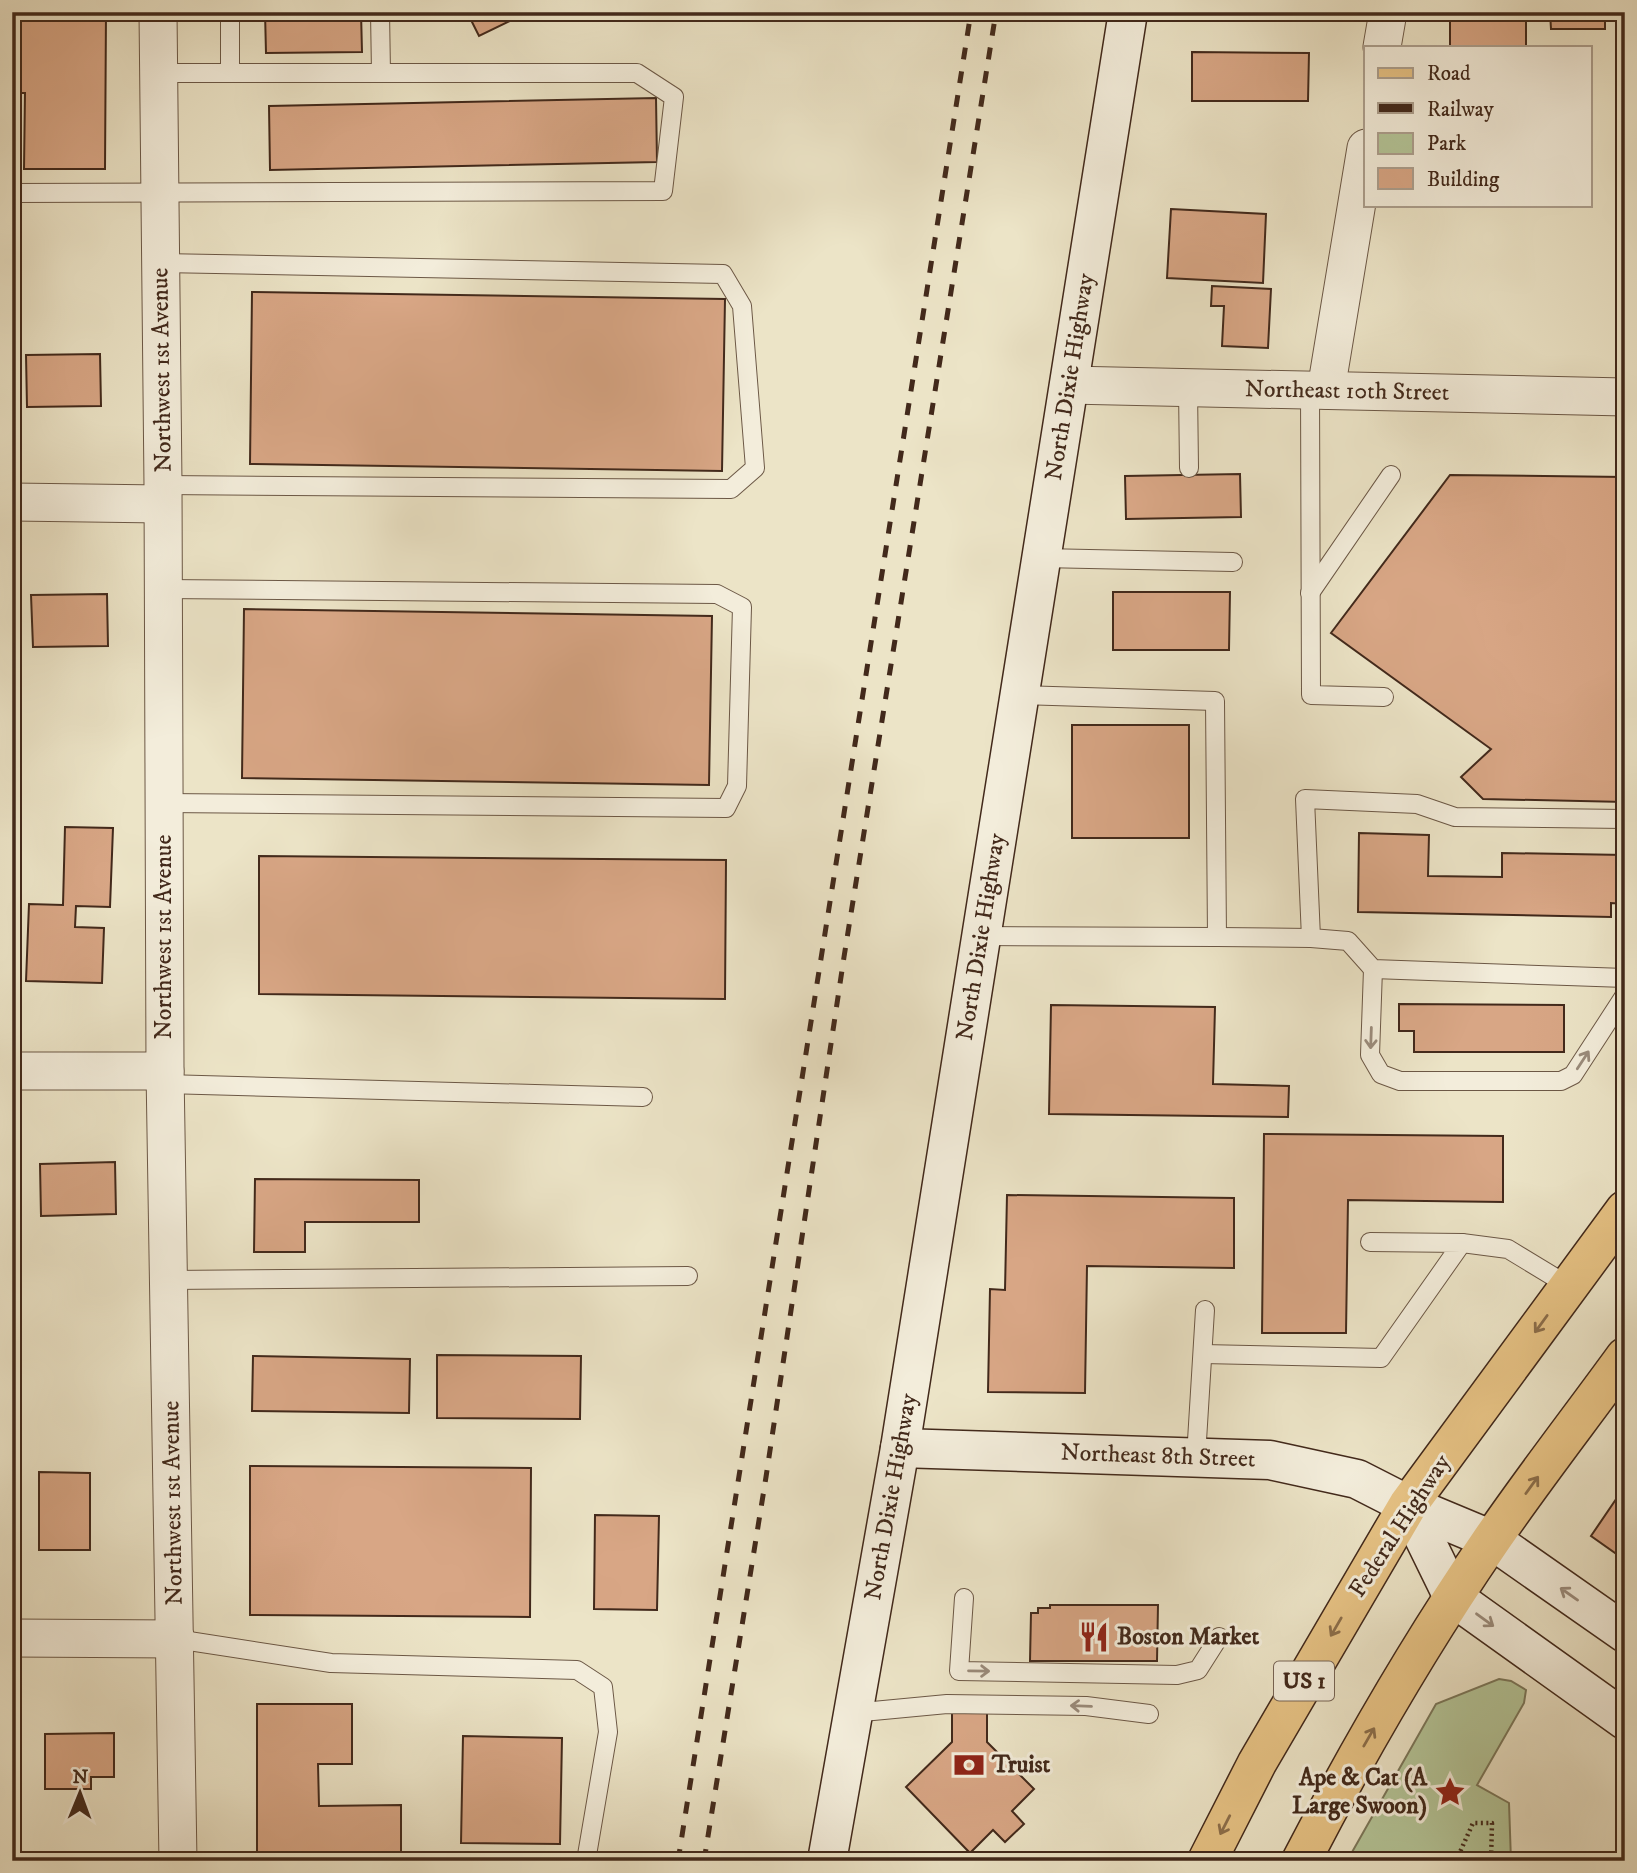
<svg xmlns="http://www.w3.org/2000/svg" width="1637" height="1873" font-family="'IM FELL DW Pica',serif">
	<style>
		.green { fill: #b4c598; stroke: #7b775a; stroke-width: 2 }
		.building { fill: #d8a685; stroke: #42291b; stroke-width: 2 }
		.lines { fill: none; stroke-linecap: round; stroke-linejoin: round }
		.service-casing { stroke: #6c5846; stroke-width: 20 }
		.minor-casing { stroke: #6c5846; stroke-width: 39 }
		.secondary-casing { stroke: #42291b; stroke-width: 41 }
		.primary-casing { stroke: #42291b; stroke-width: 41 }
		.path { stroke: #42291b; stroke-width: 4.5; stroke-dasharray: 2 3.5; stroke-linecap: butt }
		.service { stroke: #f3eddb; stroke-width: 18 }
		.minor { stroke: #f3eddb; stroke-width: 37 }
		.secondary { stroke: #f3eddb; stroke-width: 38 }
		.primary { stroke: #e6c284; stroke-width: 38 }
		.rail { stroke: #42291b; stroke-width: 5; stroke-dasharray: 12 12; stroke-linecap: butt }
		.oneway { stroke: #9a8b7b }
		.oneway2 { stroke: #8c6e4a }
		.labels { text-anchor: middle; dominant-baseline: central; stroke-width: 6; stroke-linejoin: round; paint-order: stroke }
		.shield { fill: #f3eddb; stroke: #776455; stroke-width: 2 }
		.shield-label { font-size: 23px; font-weight: bold; fill: #42291b }
		.street-label { font-size: 24px; fill: #42291b; stroke: #f3eddb }
		.poi-label { font-size: 24px; font-weight: bold; fill: #42291b; stroke: #f3eddb; text-anchor: start }
	</style>
	<rect width="100%" height="100%" fill="#ece4c7"/>
	<filter id="stains"><feTurbulence type="fractalNoise" baseFrequency=".00286" numOctaves="4"/><feColorMatrix values="0 0 0 0 .2 0 0 0 0 .09 0 0 0 0 .02 0 0 0 .5 -.17"/></filter>
	<radialGradient id="worn" r=".72"><stop offset=".6" stop-color="#630" stop-opacity="0"/><stop offset="1" stop-color="#630" stop-opacity=".3"/></radialGradient>
	<polygon class="green" points="1499,1679 1511,1681 1526,1690 1524,1703 1477,1785 1509,1803 1511,1861 1347,1861 1436,1704"/>
	<g class="building">
		<polygon points="12,12 106,12 105,169 24,169 25,93 12,93"/>
		<polygon points="265,12 361,12 362,52 266,53"/>
		<polygon points="467,12 528,12 479,36"/>
		<polygon points="570,12 591,12 574,20"/>
		<rect x="1450" y="12" width="76" height="35"/>
		<polygon points="1550,12 1605,12 1605,29 1551,29"/>
		<polygon points="1192,52 1309,53 1308,101 1192,101"/>
		<polygon points="656,98 657,162 270,170 269,106"/>
		<polygon points="1171,209 1266,214 1263,283 1167,278"/>
		<polygon points="1212,286 1271,289 1268,348 1222,346 1224,306 1211,306"/>
		<polygon points="252,292 725,299 722,471 250,464"/>
		<polygon points="100,354 101,406 27,407 26,355"/>
		<polygon points="1240,474 1241,517 1126,519 1125,476"/>
		<polygon points="1450,475 1625,477 1625,802 1483,799 1461,777 1491,749 1331,633"/>
		<polygon points="1113,592 1230,592 1229,650 1113,650"/>
		<polygon points="107,594 108,646 33,647 31,595"/>
		<polygon points="244,609 712,616 709,785 242,778"/>
		<rect x="1072" y="725" width="117" height="113"/>
		<polygon points="65,827 113,828 110,907 76,906 75,927 104,928 102,983 26,981 29,904 63,905"/>
		<polygon points="1359,833 1429,835 1428,876 1502,877 1502,853 1625,855 1625,904 1611,903 1611,917 1358,912"/>
		<polygon points="259,856 726,860 725,999 259,994"/>
		<polygon points="1399,1004 1564,1005 1564,1052 1414,1052 1414,1031 1399,1031"/>
		<polygon points="1051,1005 1215,1007 1213,1084 1289,1086 1288,1117 1049,1114"/>
		<polygon points="1264,1134 1503,1136 1503,1202 1348,1200 1346,1333 1262,1333"/>
		<polygon points="115,1162 116,1214 41,1216 40,1164"/>
		<polygon points="255,1179 419,1180 419,1222 305,1222 305,1252 254,1252"/>
		<polygon points="1007,1195 1234,1198 1234,1268 1087,1266 1085,1393 988,1392 990,1289 1005,1290"/>
		<polygon points="437,1355 581,1356 580,1419 437,1418"/>
		<polygon points="253,1356 410,1359 409,1413 252,1411"/>
		<polygon points="250,1466 531,1468 530,1617 250,1615"/>
		<polygon points="39,1472 90,1473 90,1550 39,1550"/>
		<polygon points="1625,1486 1625,1560 1591,1536"/>
		<polygon points="595,1515 659,1516 657,1610 594,1609"/>
		<polygon points="1050,1605 1158,1605 1157,1661 1030,1661 1031,1613 1038,1613 1038,1608 1050,1608"/>
		<polygon points="257,1704 352,1704 352,1764 318,1764 319,1806 401,1805 401,1861 257,1861"/>
		<polygon points="952,1712 987,1712 987,1742 1034,1789 1012,1811 1024,1824 1005,1842 993,1830 970,1853 906,1787 952,1742"/>
		<polygon points="114,1733 114,1777 91,1777 91,1789 45,1789 45,1734"/>
		<polygon points="463,1736 562,1738 560,1844 461,1843"/>
	</g>
	<g class="lines">
		<g class="service-casing">
			<g id="service">
				<polyline points="230,12 230,73"/>
				<polyline points="380,12 381,73"/>
				<polyline points="12,193 663,191 674,97 637,73 158,73"/>
				<polyline points="161,263 723,274 742,306 755,468 731,489 163,485"/>
				<polyline points="1188,388 1189,468"/>
				<polyline points="1310,390 1311,695 1384,697"/>
				<polyline points="1041,558 1233,562"/>
				<polyline points="163,589 717,594 742,607 737,786 726,808 164,803"/>
				<polyline points="1310,593 1391,475"/>
				<polyline points="1625,819 1455,817 1417,804 1305,799 1311,938 1348,941 1373,969 1625,978"/>
				<polyline points="981,936 1217,937 1215,701 1020,695"/>
				<polyline points="1217,937 1311,938"/>
				<polyline points="1373,969 1370,1055 1381,1074 1400,1081 1561,1081 1573,1075 1625,995"/>
				<polyline points="165,1084 643,1097"/>
				<polyline points="1462,1243 1508,1249 1569,1286"/>
				<polyline points="169,1280 688,1276"/>
				<polyline points="1203,1354 1381,1358 1462,1243 1370,1242"/>
				<polyline points="1196,1457 1205,1310"/>
				<polyline points="964,1598 959,1671 1177,1675 1198,1670 1219,1637"/>
				<polyline points="176,1639 331,1663 577,1670 603,1687 608,1732 586,1861"/>
				<polyline points="852,1713 947,1704 1086,1706 1149,1714"/>
			</g>
		</g>
		<g class="minor-casing">
			<g id="minor">
				<polyline points="158,12 163,485 165,1071 178,1861"/>
				<polyline points="1382,47 1388,12"/>
				<polyline points="1069,385 1625,397"/>
				<polyline points="1326,390 1366,148"/>
				<polyline points="12,502 162,504"/>
				<polyline points="12,1071 165,1071"/>
				<polyline points="12,1638 176,1639"/>
			</g>
		</g>
		<g class="secondary-casing">
			<g id="secondary">
				<polyline points="900,1448 1270,1460 1357,1479 1408,1505 1492,1540 1625,1633"/>
				<polyline points="1408,1505 1453,1597 1625,1720"/>
				<polyline points="827,1861 900,1448 1128,12"/>
			</g>
		</g>
		<g class="primary-casing">
			<g id="primary">
				<polyline points="1207,1861 1257,1763 1408,1505 1625,1210"/>
				<path d="M1301,1861C1358,1751 1420,1644 1490,1542C1533,1479 1580,1419 1625,1357"/>
			</g>
		</g>
		<polyline class="path" points="1456,1861 1473,1823 1492,1823 1491,1861"/>
		<use href="#service" class="service"/>
		<use href="#minor" class="minor"/>
		<use href="#secondary" class="secondary"/>
		<use href="#primary" class="primary"/>
		<g class="rail">
			<polyline points="678,1861 971,12"/>
			<polyline points="704,1861 766,1477 844,957 996,12"/>
		</g>
	</g>
	<defs><path id="oneway-shaft" d="M-6 0H5M1.5-3L5.5 0L1.5 3" fill="none" stroke-width="1.6" stroke-linecap="round" stroke-linejoin="round" transform="scale(1.75)"/></defs>
	<g class="oneway">
		<use href="#oneway-shaft" transform="translate(1371 1038) rotate(92)"/>
		<use href="#oneway-shaft" transform="translate(1583 1060) rotate(-57)"/>
		<use href="#oneway-shaft" transform="translate(1569 1594) rotate(-145)"/>
		<use href="#oneway-shaft" transform="translate(1485 1620) rotate(36)"/>
		<use href="#oneway-shaft" transform="translate(979 1671) rotate(1)"/>
		<use href="#oneway-shaft" transform="translate(1081 1706) rotate(-178)"/>
	</g>
	<g class="oneway2">
		<use href="#oneway-shaft" transform="translate(1541 1324) rotate(126)"/>
		<use href="#oneway-shaft" transform="translate(1532 1485) rotate(-54)"/>
		<use href="#oneway-shaft" transform="translate(1336 1627) rotate(120)"/>
		<use href="#oneway-shaft" transform="translate(1369 1737) rotate(-60)"/>
		<use href="#oneway-shaft" transform="translate(1225 1825) rotate(117)"/>
	</g>
	<defs>
		<g id="restaurant-bare" transform="scale(2.415)"><path d="M-5-6h1v4h1v-4h1v4h1v-4h1v5L-1.5 .5V6h-2V.5L-5-1ZM5-6V6H3V1.5H1.5Q1.5-4 5-6Z" fill="#8f2418" stroke="#f3eddb" stroke-width="2.5" paint-order="stroke"/></g>
		<g id="bank-bare" transform="scale(2.415)"><path d="M-6-4H6V4H-6ZM0-2.3a2.3 2.3 0 1 0 0 4.6a2.3 2.3 0 1 0 0-4.6Z" fill="#8f2418" stroke="#f3eddb" stroke-width="2.5" paint-order="stroke"/></g>
		<g id="sight-bare" transform="scale(2.415)"><path d="M0-6L1.8-2.2L6-1.7L2.9 1.2L3.7 5.4L0 3.3L-3.7 5.4L-2.9 1.2L-6-1.7L-1.8-2.2Z" fill="#8f2418" stroke="#f3eddb" stroke-width="2.5" paint-order="stroke"/></g>
	</defs>
	<g fill-rule="evenodd">
		<use href="#restaurant-bare" x="1094" y="1637"/>
		<use href="#bank-bare" x="969" y="1765"/>
		<use href="#sight-bare" x="1450" y="1792"/>
	</g>
	<g class="labels">
		<rect class="shield" x="1274" y="1661.5" width="60" height="39" rx="5"/>
		<g class="shield-label">
			<text x="1304" y="1681">US 1</text>
		</g>
		<g class="street-label">
			<text transform="translate(162 370) rotate(-91)">Northwest 1st Avenue</text>
			<text transform="translate(1070 377) rotate(-81)">North Dixie Highway</text>
			<text transform="translate(1347 391) rotate(1)">Northeast 10th Street</text>
			<text transform="translate(164 937) rotate(-90)">Northwest 1st Avenue</text>
			<text transform="translate(981 937) rotate(-81)">North Dixie Highway</text>
			<text transform="translate(1158 1456) rotate(2)">Northeast 8th Street</text>
			<text transform="translate(891 1497) rotate(-80)">North Dixie Highway</text>
			<text transform="translate(173 1503) rotate(-91)">Northwest 1st Avenue</text>
			<text transform="translate(1400 1526) rotate(-57)">Federal Highway</text>
		</g>
		<g class="poi-label">
			<text x="1117" y="1637">Boston Market</text>
			<text x="992" y="1765">Truist</text>
			<text x="1427" y="1778" text-anchor="end">Ape &amp; Cat (A<tspan x="1427" dy="28">Large Swoon)</tspan></text>
		</g>
	</g>
	<rect width="1637" height="1873" fill="none" stroke="#ece4c7" stroke-width="42"/>
	<rect x="14" y="14" width="1609" height="1845" fill="none" stroke="#42291b" stroke-width="3.5"/>
	<rect x="21" y="21" width="1595" height="1831" fill="none" stroke="#42291b" stroke-width="2"/>
	<rect x="1364" y="46" width="228" height="161" fill="#f3eddb" stroke="#ac9f8e" stroke-width="2"/>
	<rect x="1378" y="68" width="35" height="10" fill="#e6c284" stroke="#ac9f8e" stroke-width="2"/>
	<text x="1427" y="80" font-size="21" fill="#42291b">Road</text>
	<rect x="1378" y="103" width="35" height="10" fill="#42291b" stroke="#ac9f8e" stroke-width="2"/>
	<text x="1427" y="116" font-size="21" fill="#42291b">Railway</text>
	<rect x="1378" y="133" width="35" height="21" fill="#b4c598" stroke="#ac9f8e" stroke-width="2"/>
	<text x="1427" y="150" font-size="21" fill="#42291b">Park</text>
	<rect x="1378" y="168" width="35" height="21" fill="#d8a685" stroke="#ac9f8e" stroke-width="2"/>
	<text x="1427" y="186" font-size="21" fill="#42291b">Building</text>
	<g transform="translate(80 1793) rotate(1)" stroke="#f3eddb" stroke-width="5" paint-order="stroke">
	<path d="M0-5L12 26L0 18L-12 26Z" fill="#42291b"/>
	<text y="-10" font-size="19" font-weight="bold" text-anchor="middle" fill="#42291b">N</text>
	</g>
	<rect width="100%" height="100%" filter="url(#stains)"/>
	<rect width="100%" height="100%" fill="url(#worn)"/>
</svg>
